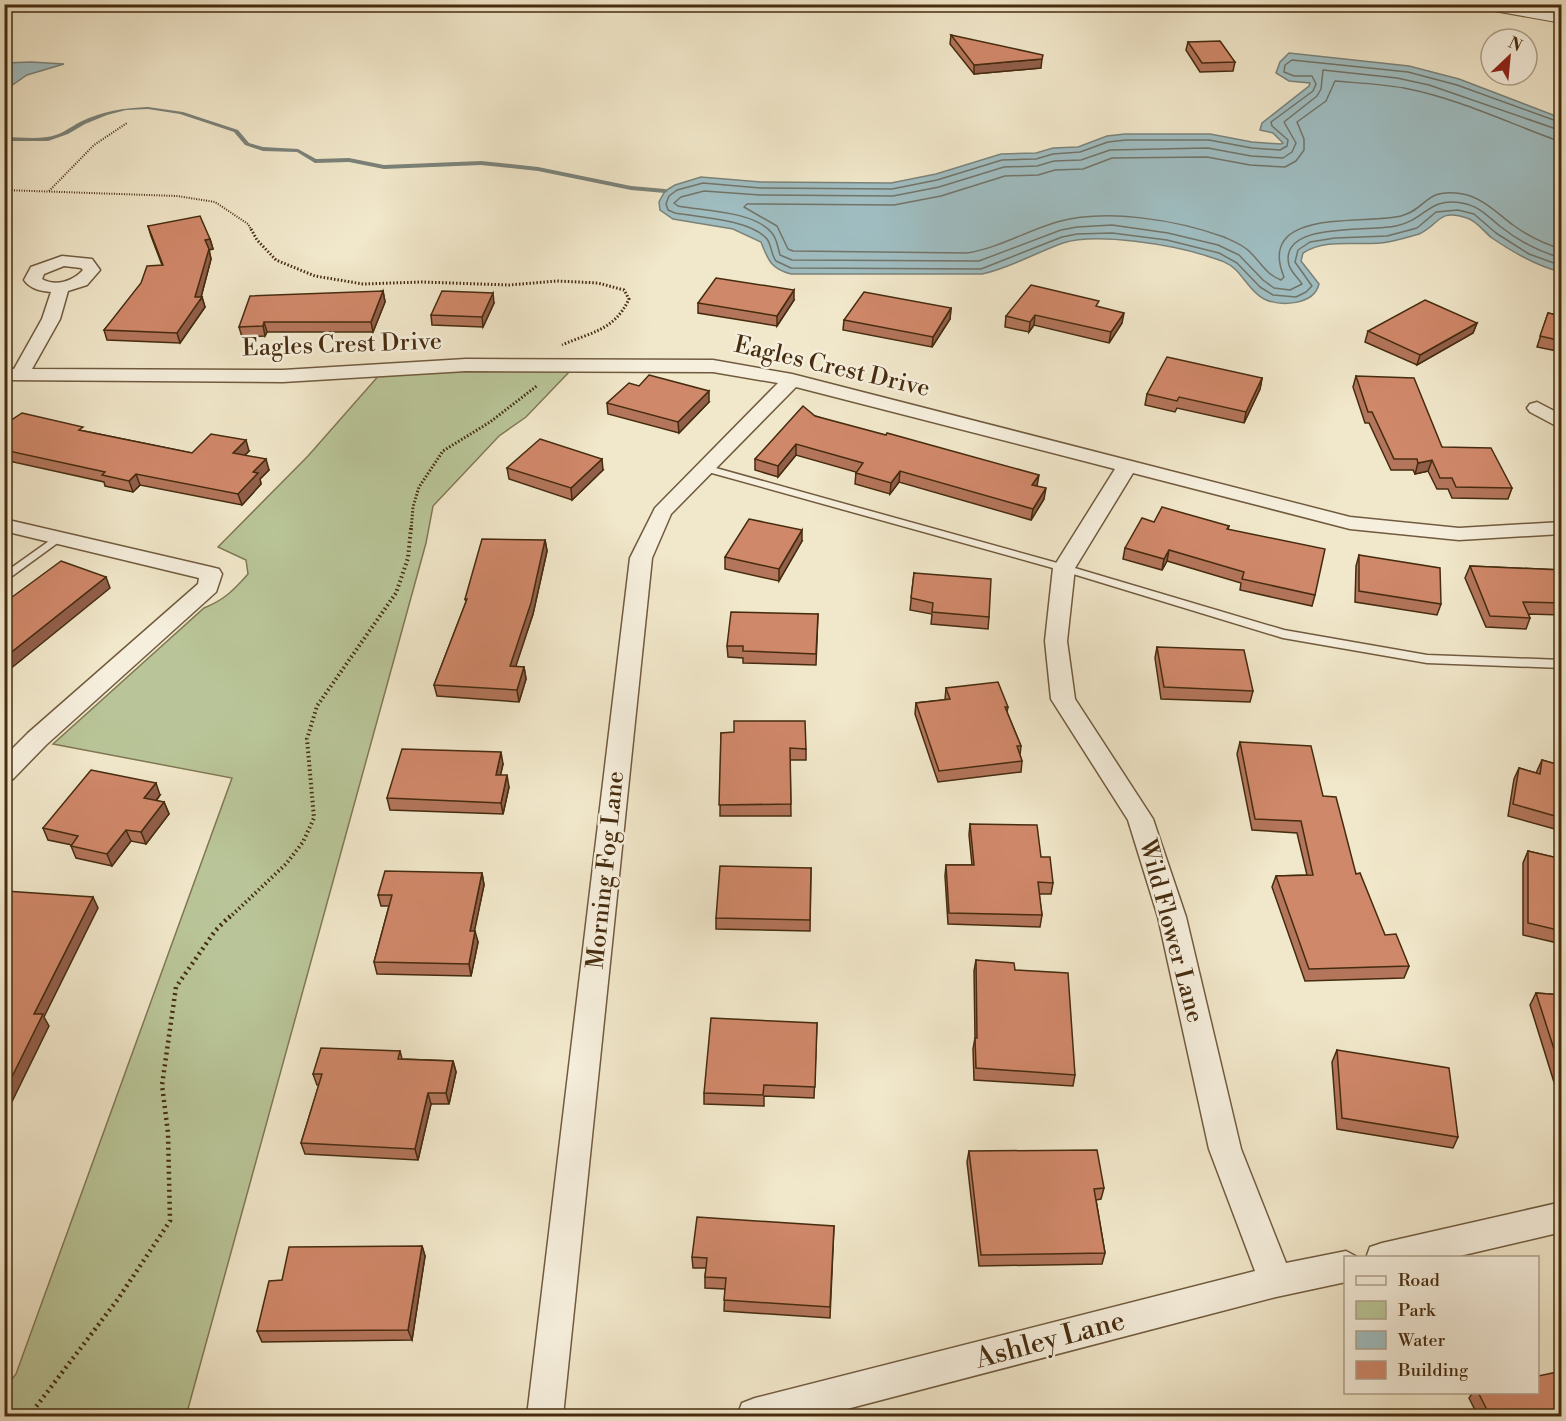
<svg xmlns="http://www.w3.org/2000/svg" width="1566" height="1421" font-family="'Libre Bodoni',serif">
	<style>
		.green { fill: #b9c598; stroke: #807854; stroke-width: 1.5 }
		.water { fill: #9fbdc1; stroke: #7b837a; stroke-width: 1.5 }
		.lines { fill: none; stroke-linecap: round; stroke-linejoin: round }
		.shore { stroke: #727468; stroke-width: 1.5 }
		.stream { fill: #7b837a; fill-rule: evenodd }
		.service-casing { stroke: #715b3e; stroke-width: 3 }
		.minor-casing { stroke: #715b3e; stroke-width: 3 }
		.tertiary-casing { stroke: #715b3e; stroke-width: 2 }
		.path-far3 { stroke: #462c0f; stroke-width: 2; stroke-dasharray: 1 1.5; stroke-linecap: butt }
		.path-far2 { stroke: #462c0f; stroke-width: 3; stroke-dasharray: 1.5 2; stroke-linecap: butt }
		.path-far1 { stroke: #462c0f; stroke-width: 4; stroke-dasharray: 1.5 3; stroke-linecap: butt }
		.path { stroke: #462c0f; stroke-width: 4.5; stroke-dasharray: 2 4; stroke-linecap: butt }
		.service { fill: #f6efdd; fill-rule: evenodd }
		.minor { fill: #f6efdd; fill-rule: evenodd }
		.tertiary { fill: #f6efdd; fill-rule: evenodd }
		.wall { fill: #b3755b; stroke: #462c0f; stroke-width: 1.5 }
		.shaded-wall { fill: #925f4a; stroke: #462c0f; stroke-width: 1.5 }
		.building { fill: #d0886a; stroke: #462c0f; stroke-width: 1.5 }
		.labels { text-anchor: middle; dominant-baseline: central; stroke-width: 5; stroke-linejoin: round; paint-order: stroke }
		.street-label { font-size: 24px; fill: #462c0f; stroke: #f6efdd }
		.near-street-label { font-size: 28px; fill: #462c0f; stroke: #f6efdd }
	</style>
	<rect width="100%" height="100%" fill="#f1e7ca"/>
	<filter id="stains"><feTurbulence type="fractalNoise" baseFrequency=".00333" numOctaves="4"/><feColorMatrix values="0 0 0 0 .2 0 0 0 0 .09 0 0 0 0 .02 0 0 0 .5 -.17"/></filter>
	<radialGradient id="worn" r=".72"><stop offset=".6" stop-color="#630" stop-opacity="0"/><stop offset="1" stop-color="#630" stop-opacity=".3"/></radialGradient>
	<path class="green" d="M572,369L526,417L499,436L433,506L426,543L186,1416H5V1388L16,1374L232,778L53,744L204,608C224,600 234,590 248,574L246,560L218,547L308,456L381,373Z"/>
	<g class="water">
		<path d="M1289,53L1409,66L1459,79L1561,118L1562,200L1559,205L1561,272C1536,266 1514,253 1492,238C1484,232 1477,221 1467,218C1437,208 1440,225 1419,234C1409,237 1398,240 1388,242C1360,247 1328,237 1303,253L1301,261L1319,284C1314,305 1281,307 1264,299C1252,293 1245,279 1236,270C1228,262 1217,259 1207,256C1173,245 1097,232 1063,243C1035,253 1010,268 982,274H791C771,269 768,260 761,242L733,229L673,219L660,210L659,202L665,191L675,185L701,177L761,182L891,183L936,174L1001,154L1036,153L1053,148L1078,147L1107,136L1125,134H1210L1252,142L1281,144L1283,143L1273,133L1260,130L1262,123L1309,86L1310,83L1289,81L1276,73L1280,62Z"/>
		<polygon points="31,62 64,64 27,75 5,90 5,63"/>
	</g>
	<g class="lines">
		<g class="shore">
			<path d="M1562,123L1457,85L1408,72L1292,60L1285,65L1284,72L1294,76H1312L1316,84L1313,91L1271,122L1272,126L1288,140L1287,146L1280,150L1252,148L1209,140H1126L1108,142L1080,152L1053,154L1036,159L1002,160L937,180L892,189L760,188L703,183L677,190L669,196L666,204L668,210L675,213C699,217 751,220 767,239C772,246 771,255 776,261L791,268L981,269L1062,237L1077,234L1112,233L1167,240L1219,253L1237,263L1260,287L1273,295L1296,297L1306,292L1312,286L1295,262L1298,250L1310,242L1335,238L1387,236L1417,228L1436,212L1458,210L1474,214L1496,233L1529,254L1562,266"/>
			<path d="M1562,131L1429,85L1397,78L1323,70L1321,89L1317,96L1284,122L1296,143L1292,152L1283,158L1251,156L1208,148L1110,150L1081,160L1054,161L1037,166L1004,167L939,187L893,196L760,195L704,191L681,197L674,203L678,206C704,211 754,211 772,233C777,239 778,248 780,255L792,260L979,261L1061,230L1077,227L1112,225L1168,233L1218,245L1239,255L1263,280L1274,288L1290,290L1302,284C1298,278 1291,272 1289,265C1278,221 1370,232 1396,226C1426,220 1428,197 1462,203C1480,206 1488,217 1501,227C1519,241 1539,252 1562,258"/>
			<path d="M1562,140L1553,139C1504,121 1456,98 1404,88C1381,84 1358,83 1335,81L1326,101L1297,122L1304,139V150L1296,161L1285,167L1250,165L1207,157L1112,158L1083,169L1055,170L1038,175L1005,176L941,196L894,205L747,204L744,207L777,226L788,249L793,251L967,253C999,248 1026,231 1057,222C1106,208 1177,220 1224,237C1233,241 1244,245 1251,253C1261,263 1267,275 1281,280L1284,277C1255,207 1365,225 1401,216C1428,209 1424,187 1463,194C1483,198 1497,213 1513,225C1528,236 1544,244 1562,249"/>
		</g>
		<path class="stream" d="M148,107L183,112L238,130L249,143L263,147L298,149L316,159L349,158L384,165L481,161L538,167L631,186L665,189L668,191L665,193L631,190L538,171L481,165L384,169L349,162L315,163L297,152L263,151L245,145L234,132L180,114L148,109L126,110L107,115L85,124L68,134L48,141H4V137C18,137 33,139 47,137C59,136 69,128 80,122C102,111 124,108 148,107Z"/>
		<g class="service-casing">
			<g id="service">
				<polygon points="705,465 1068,566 1284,630 1427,655 1562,660 1562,668 1427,663 1283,638 1060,570 701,470 701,466"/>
				<polygon points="59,534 64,537 63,539 4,582 4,573"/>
			</g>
		</g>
		<g class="minor-casing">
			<g id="minor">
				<path d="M62,256L92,259L100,270L87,285L68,291L60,319L32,369L283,370L466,359L713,360L792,374L1350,517L1459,528L1562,522V534L1459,540L1350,529L1133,473L1075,568L1067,641L1075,699L1153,819L1186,917L1241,1149L1286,1263L1346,1251L1359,1258H1346V1282L1276,1297L820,1416H737L742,1403L755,1398L1255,1271L1209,1149L1158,917L1128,820L1051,699L1045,641L1053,568L1115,469L796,387L671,514L652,558L563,1416H527L630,558L655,508L778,383L713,372L466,371L283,382L4,380V368L14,369L42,319L51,292C41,291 30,289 24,280L31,267ZM64,266L81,268L83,270C73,281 56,287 42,279L44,274Z"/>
				<polygon points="1537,402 1562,415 1562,429 1530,412 1527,408 1530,404"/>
				<polygon points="4,519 211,567 219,569 222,574 216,592 46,745 13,779 4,782 4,757 28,733 198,584 199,578 4,531"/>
				<polygon points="1562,1202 1562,1232 1451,1258 1366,1258 1370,1247 1382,1243"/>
			</g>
		</g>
		<g class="tertiary-casing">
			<polygon id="tertiary" points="1475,4 1514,4 1562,13 1562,23 1483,9"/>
		</g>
		<g class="path-far3">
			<polyline points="4,190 177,196 215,202 248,224 252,231"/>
			<polyline points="49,191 94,145 127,123"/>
		</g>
		<g class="path-far2">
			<path d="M251,229L257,240L276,260L315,276L363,284L422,282L509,285L557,281L598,283L624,290L629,299C614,331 591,332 562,345"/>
			<polyline points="411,530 413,507 419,487 443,451 490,422 538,385"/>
		</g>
		<polyline class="path-far1" points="229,918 286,864 303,842 314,818 307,739 317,706 396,593 408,558 411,528"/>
		<polyline class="path" points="29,1416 118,1299 170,1221 168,1133 162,1085 176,987 215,931 230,916"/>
		<use href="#service" class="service"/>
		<use href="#minor" class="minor"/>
		<use href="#tertiary" class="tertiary"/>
	</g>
	<g class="wall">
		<polygon points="951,35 1041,68 974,74 950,44"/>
		<polygon points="1188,42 1235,62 1233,71 1200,72 1186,50"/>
		<polygon points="148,226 210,239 213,249 209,250 211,259 201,297 202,297 205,307 180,343 107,340 104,330 162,265 151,236"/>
		<polygon points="383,291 385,302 373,332 267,332 265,336 242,337 239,327"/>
		<polygon points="794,300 777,326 698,313 698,303"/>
		<polygon points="494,303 483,327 432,325 431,315"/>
		<polygon points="1098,307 1122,323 1109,343 1034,325 1029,332 1005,327 1006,316"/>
		<polygon points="951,308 950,319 932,347 843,330 844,320"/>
		<polygon points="1548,313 1562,316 1562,352 1537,347"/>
		<polygon points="1477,323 1473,333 1417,365 1365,342 1368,331"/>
		<polygon points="1356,376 1442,447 1512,488 1508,499 1452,498 1448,489 1437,489 1428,471 1415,474 1413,470 1391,470 1369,423 1365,423 1353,387"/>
		<polygon points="1262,378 1260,389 1244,423 1177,408 1175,412 1145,405 1147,394"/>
		<polygon points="709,402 679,433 608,414 607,403"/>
		<polygon points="815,416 1037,486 1044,499 1031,520 899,482 890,494 855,484 856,472 796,455 778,477 755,470 755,459"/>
		<polygon points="4,425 84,431 192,453 249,451 245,455 269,470 260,479 261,484 242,505 140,485 133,492 105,486 104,482 4,460"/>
		<polygon points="507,468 603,470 572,500 509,479"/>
		<polygon points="1154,522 1229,526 1228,529 1315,595 1312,606 1240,590 1241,583 1167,561 1162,570 1123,559 1125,548"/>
		<polygon points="545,540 547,551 533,614 515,667 524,667 526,679 519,702 437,696 434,685 466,602 465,599"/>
		<polygon points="802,541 779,581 725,569 725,557"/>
		<polygon points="1359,555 1441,604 1437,615 1355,602 1356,566"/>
		<polygon points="1470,566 1562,570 1562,615 1528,614 1530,618 1526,629 1486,627 1465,578"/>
		<polygon points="914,573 989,617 988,629 931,624 932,614 910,610"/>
		<polygon points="818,614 816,665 743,663 743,658 728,657 727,646"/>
		<polygon points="1157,647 1253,691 1250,702 1161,699 1155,658"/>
		<polygon points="946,688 1008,707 1007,712 1021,746 1020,755 1022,761 1021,772 938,782 915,714 916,703 945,700"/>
		<polygon points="721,733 806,749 806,760 790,760 791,816 720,816"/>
		<polygon points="1240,742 1323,796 1356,874 1385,935 1409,966 1404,978 1305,981 1272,887 1276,876 1307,875 1297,833 1252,830 1237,754"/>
		<polygon points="1562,754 1562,831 1508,816 1514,779 1519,768 1536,773 1542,760 1558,765"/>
		<polygon points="503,764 500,775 509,787 503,814 390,810 387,798"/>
		<polygon points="160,795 156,801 164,802 169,814 146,844 131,841 112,866 76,858 71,846 72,845 48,840 43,828"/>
		<polygon points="970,824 1041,857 1053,883 1051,894 1039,894 1042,915 1040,927 948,924 945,876 946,865 972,865 969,835"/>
		<polygon points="1528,851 1562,859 1562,944 1523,935 1523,863"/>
		<polygon points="811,868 810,931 716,929 716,918"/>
		<polygon points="482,873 484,885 474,931 478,942 471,976 377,974 374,962 389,906 381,906 378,895"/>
		<polygon points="976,960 1015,970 1075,1075 1073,1086 974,1080 973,1049 975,1038 974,971"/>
		<polygon points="1536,993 1562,995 1562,1096 1558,1095 1530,1005"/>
		<polygon points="817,1023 814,1098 764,1096 764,1106 704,1104 704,1093"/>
		<polygon points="1337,1050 1458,1137 1453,1148 1337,1129 1332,1062"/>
		<polygon points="400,1051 402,1059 453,1061 456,1072 449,1104 431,1104 418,1160 305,1154 301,1143 319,1085 317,1085 313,1074"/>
		<polygon points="969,1151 1104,1188 1101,1199 1096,1200 1105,1253 1102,1264 979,1266 967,1162"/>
		<polygon points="834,1226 830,1318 724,1311 725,1289 705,1288 705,1277 706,1268 693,1268 692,1257"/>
		<polygon points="422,1246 425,1256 412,1340 262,1342 257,1331 282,1280"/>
		<polygon points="1473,1392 1538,1392 1562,1416 1478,1416 1469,1398"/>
	</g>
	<g class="shaded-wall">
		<polygon points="1042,59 1041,68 974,74 974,65"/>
		<polygon points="210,239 213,249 209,250 211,259 200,301 202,297 205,307 180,343 177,333 195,297 205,240"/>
		<polygon points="794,290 794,300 777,326 777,316"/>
		<polygon points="383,291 385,302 373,332 371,322"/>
		<polygon points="493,293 494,303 483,327 482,317"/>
		<polygon points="951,308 950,319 932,347 933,337"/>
		<polygon points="1124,313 1122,323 1109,343 1111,332"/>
		<polygon points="1035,315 1034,325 1029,332 1030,322"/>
		<polygon points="264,322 267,332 265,336 263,326"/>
		<polygon points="1477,323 1473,333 1417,365 1420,355"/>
		<polygon points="1262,378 1260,389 1244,423 1246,412"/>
		<polygon points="709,391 709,402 679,433 678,422"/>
		<polygon points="246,440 249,451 236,464 233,453"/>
		<polygon points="796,444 796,455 778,477 778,466"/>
		<polygon points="266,459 269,470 260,479 261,484 242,505 238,494 253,472"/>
		<polygon points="602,459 603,470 572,500 571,488"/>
		<polygon points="1432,460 1428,471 1415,474 1418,463"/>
		<polygon points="900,471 899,482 890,494 891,483"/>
		<polygon points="136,474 140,485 133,492 129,481"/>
		<polygon points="1039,475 1037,486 1032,485"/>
		<polygon points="1046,488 1044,499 1031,520 1033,509"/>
		<polygon points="802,530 802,541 779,581 779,569"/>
		<polygon points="545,540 547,551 533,614 512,678 510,666"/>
		<polygon points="1169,550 1167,561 1162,570 1164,559"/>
		<polygon points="106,577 110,588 4,674 4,658"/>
		<polygon points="524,667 526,679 519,702 517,690"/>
		<polygon points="501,752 503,764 498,787 496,775"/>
		<polygon points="507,775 509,787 503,814 501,803"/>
		<polygon points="156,783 160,795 149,810 144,798"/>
		<polygon points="164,802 169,814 146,844 141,832"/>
		<polygon points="126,830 131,841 112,866 107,854"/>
		<polygon points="482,873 484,885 472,943 470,931"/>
		<polygon points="93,897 98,908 44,1017 49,1026 4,1118 4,1093 34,1014"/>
		<polygon points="475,931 478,942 471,976 469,964"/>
		<polygon points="453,1061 456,1072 449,1104 446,1093"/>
		<polygon points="428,1093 431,1104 418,1160 415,1149"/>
		<polygon points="422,1246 425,1256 412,1340 408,1330"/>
	</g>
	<g class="building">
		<polygon points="951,35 1043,55 1042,59 974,65"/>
		<polygon points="1220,41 1235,62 1202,63 1188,42"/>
		<polygon points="200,216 210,239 205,240 209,249 195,297 202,297 177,333 104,330 141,283 147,266 163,265 148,226"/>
		<polygon points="716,278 794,290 777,316 698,303"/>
		<polygon points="1031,285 1099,301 1096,306 1124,313 1111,332 1035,315 1030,322 1006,316"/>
		<polygon points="383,291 371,322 264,322 263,326 239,327 250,296"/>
		<polygon points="442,291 493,293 482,317 431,315"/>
		<polygon points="864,292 951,308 933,337 844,320"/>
		<polygon points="1425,300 1477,323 1420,355 1368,331"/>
		<polygon points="1548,313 1562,316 1562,341 1540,336"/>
		<polygon points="1167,357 1262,378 1246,412 1179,397 1177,401 1147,394"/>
		<polygon points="649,375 709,391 678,422 607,403 629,383 639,386"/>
		<polygon points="1356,376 1414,378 1442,447 1491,448 1512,488 1456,487 1452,478 1440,478 1432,460 1418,463 1417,459 1394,459 1372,412 1368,412"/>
		<polygon points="803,406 815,416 886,435 887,433 1039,475 1032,485 1046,488 1033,509 900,471 891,483 856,473 863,463 796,444 778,466 755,459"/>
		<polygon points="22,413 83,427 79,430 192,453 211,434 246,440 233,453 266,459 253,472 258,473 238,494 136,474 129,481 102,475 105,472 4,450 4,425"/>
		<polygon points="540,439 602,459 571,488 507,468"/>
		<polygon points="1162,507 1229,526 1227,529 1325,549 1315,595 1242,579 1244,572 1169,550 1164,559 1125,548 1142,518 1154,522"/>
		<polygon points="749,519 802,530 779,569 725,557"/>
		<polygon points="482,539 545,540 531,603 510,666 524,667 517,690 434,685 467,599 465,599"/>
		<polygon points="1359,555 1440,568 1441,604 1359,591"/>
		<polygon points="61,561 106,577 4,658 4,609 9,605 4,603"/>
		<polygon points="1470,566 1562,570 1562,603 1523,602 1530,618 1490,616"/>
		<polygon points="914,573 991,579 989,617 932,612 933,603 911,598"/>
		<polygon points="731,612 818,614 816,654 743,651 743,646 727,646"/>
		<polygon points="1157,647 1244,650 1253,691 1164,687"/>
		<polygon points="998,682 1008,707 1005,707 1021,746 1017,746 1022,761 939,771 916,703 950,699 946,688"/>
		<polygon points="734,721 805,721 806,749 790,748 791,804 719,805 721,733 734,732"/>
		<polygon points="1240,742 1311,746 1323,796 1336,797 1356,874 1360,873 1385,935 1396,934 1409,966 1309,969 1276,876 1313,875 1301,821 1255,819"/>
		<polygon points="402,749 501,752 496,775 507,775 501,803 387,798"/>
		<polygon points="1542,760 1560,765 1562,760 1562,818 1513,804 1519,768 1540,774"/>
		<polygon points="91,770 156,783 144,798 164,802 141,832 126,830 107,854 71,846 78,836 43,828"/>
		<polygon points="970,824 1037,825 1041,857 1050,857 1053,883 1038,882 1042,915 949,913 946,865 974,865"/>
		<polygon points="1528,851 1562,859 1562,931 1528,923"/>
		<polygon points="720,866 811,868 810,920 716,918"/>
		<polygon points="385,871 482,873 470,931 475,931 469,964 374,962 392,895 378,895"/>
		<polygon points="5,891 93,897 34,1014 43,1014 4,1093"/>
		<polygon points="976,960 1014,963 1015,970 1068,973 1075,1075 976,1068 975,1038 977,1038"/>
		<polygon points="1536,993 1562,995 1562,1074"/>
		<polygon points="711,1018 817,1023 815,1087 764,1085 763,1095 704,1093"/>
		<polygon points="321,1048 400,1051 398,1059 453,1061 446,1093 428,1093 415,1149 301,1143 322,1074 313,1074"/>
		<polygon points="1337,1050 1449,1068 1458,1137 1342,1118"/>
		<polygon points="1097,1150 1104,1188 1094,1189 1105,1253 981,1255 969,1151"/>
		<polygon points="697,1217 834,1226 830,1307 724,1300 726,1278 705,1277 707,1258 692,1257"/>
		<polygon points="422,1246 408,1330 257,1331 269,1281 282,1280 289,1247"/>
		<polygon points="1562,1371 1562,1416 1490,1416 1478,1392 1538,1392 1538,1376"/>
	</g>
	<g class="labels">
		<g class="street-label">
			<text transform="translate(342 345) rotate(-2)">Eagles Crest Drive</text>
			<text transform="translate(832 367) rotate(13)">Eagles Crest Drive</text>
			<text transform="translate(606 870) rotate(-84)">Morning Fog Lane</text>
			<text transform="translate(1171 931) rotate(75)">Wild Flower Lane</text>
		</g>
		<g class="near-street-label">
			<text transform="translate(1050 1340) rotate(-15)">Ashley Lane</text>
		</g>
	</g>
	<rect width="1566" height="1421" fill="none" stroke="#f1e7ca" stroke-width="24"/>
	<rect x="6" y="6" width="1554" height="1409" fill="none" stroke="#462c0f" stroke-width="3"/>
	<rect x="12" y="12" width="1542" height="1397" fill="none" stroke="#462c0f" stroke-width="1.5"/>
	<rect x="1344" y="1256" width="195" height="138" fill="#f6efdd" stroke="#b0a18b" stroke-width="1.5"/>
	<rect x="1356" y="1276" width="30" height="9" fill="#f6efdd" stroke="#b0a18b" stroke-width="1.5"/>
	<text x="1398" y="1286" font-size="18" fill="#462c0f">Road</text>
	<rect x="1356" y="1301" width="30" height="18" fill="#b9c598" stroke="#b0a18b" stroke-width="1.5"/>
	<text x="1398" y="1316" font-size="18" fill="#462c0f">Park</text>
	<rect x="1356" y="1331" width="30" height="18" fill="#9fbdc1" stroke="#b0a18b" stroke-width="1.5"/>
	<text x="1398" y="1346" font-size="18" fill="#462c0f">Water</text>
	<rect x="1356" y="1361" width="30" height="18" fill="#d0886a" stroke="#b0a18b" stroke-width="1.5"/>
	<text x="1398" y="1376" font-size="18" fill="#462c0f">Building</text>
	<g transform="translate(1509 57) rotate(26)"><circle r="28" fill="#f6efdd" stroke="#b0a18b" stroke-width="1.5"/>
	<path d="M0-4.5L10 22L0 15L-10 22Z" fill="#8f2418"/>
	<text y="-9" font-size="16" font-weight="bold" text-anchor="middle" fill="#462c0f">N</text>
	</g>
	<rect width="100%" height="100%" filter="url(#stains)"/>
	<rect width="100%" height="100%" fill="url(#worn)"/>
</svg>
